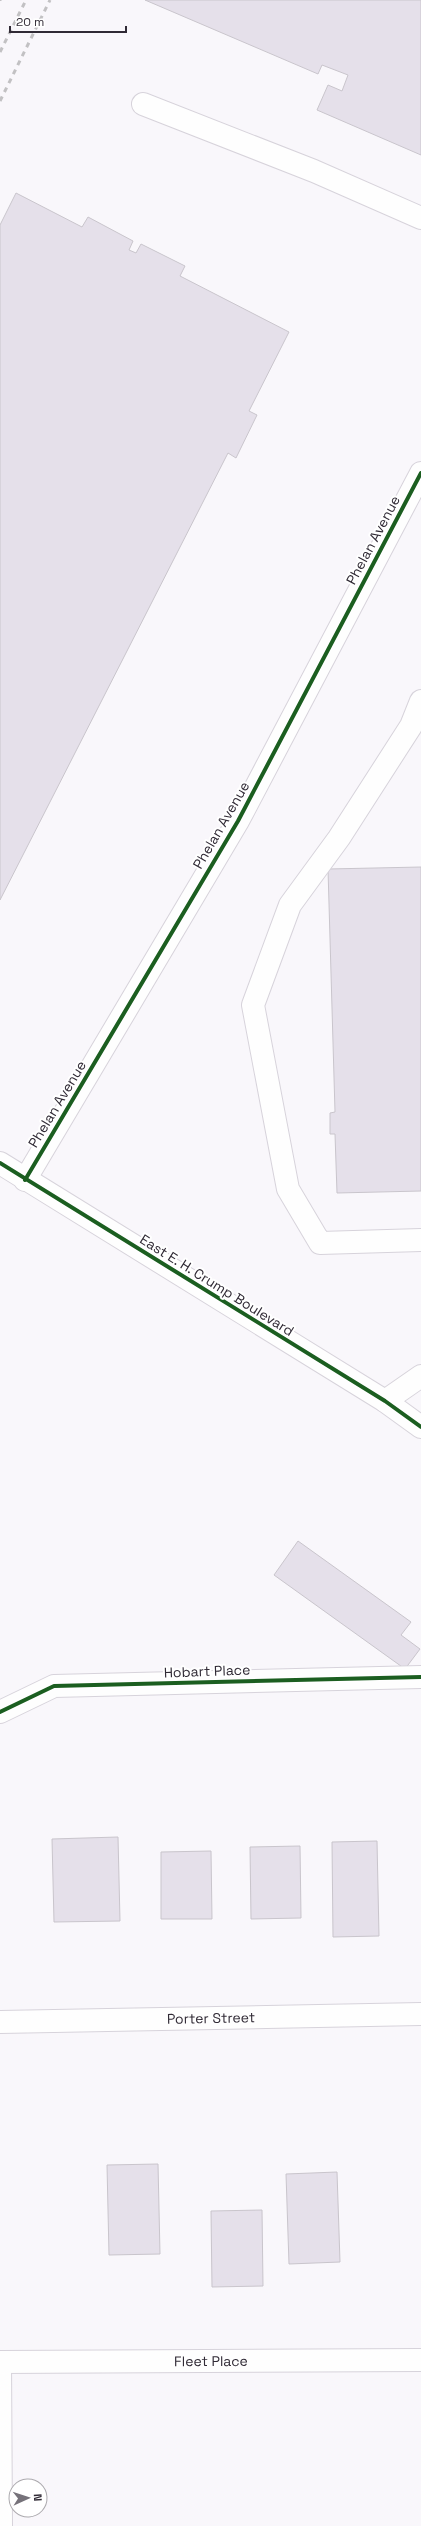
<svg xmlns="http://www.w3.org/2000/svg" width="421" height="2526" font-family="'Space Grotesk',sans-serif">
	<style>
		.building { fill: #e5e0ea; stroke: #c9c5cc }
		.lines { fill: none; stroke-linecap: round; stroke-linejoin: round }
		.minor-casing { stroke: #d7d3db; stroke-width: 24 }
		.major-casing { stroke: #d7d3db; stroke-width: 24 }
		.minor { stroke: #fefefe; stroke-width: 22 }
		.major { stroke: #fefefe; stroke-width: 22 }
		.rail { stroke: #c2c1c3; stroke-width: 3; stroke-dasharray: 5 5; stroke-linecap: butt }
		.cycleway-casing { stroke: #fff; stroke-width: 6 }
		.cycleway { stroke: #1b5e20; stroke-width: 4 }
		.labels { text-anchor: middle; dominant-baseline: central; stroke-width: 4; stroke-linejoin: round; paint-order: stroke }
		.street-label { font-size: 14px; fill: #302a35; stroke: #fff }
	</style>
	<rect width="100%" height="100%" fill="#f9f7fb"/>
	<g class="building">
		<polygon points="145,0 421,0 421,155 317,110 328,85 342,91 348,75 322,65 318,74"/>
		<polygon points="16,193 82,227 88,217 133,241 129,250 136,253 141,244 185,266 180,276 289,332 249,411 257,415 236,458 228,453 0,900 0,225"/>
		<polygon points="421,867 421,1191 337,1193 335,1134 330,1134 330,1113 335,1112 328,869"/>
		<polygon points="298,1541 411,1622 401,1635 420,1649 405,1669 274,1575"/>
		<polygon points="118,1837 120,1921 54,1922 52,1839"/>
		<polygon points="377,1841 379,1936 333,1937 332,1842"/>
		<polygon points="300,1846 301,1918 251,1919 250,1847"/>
		<polygon points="211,1851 212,1919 161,1919 161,1852"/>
		<polygon points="158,2164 160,2254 109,2255 107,2165"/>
		<polygon points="337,2172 340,2262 289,2264 286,2174"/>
		<polygon points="262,2210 263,2286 212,2287 211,2211"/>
	</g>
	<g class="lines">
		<g class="minor-casing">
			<g id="minor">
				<polyline points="143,104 314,171 421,218"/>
				<polyline points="421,701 411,726 339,838 290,905 253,1005 288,1189 320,1243 421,1240"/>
				<polyline points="25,1180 238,821 421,473"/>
				<polyline points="385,1401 421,1376"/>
				<polyline points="0,1712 54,1686 421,1677"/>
				<path id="s1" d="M0,2022L421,2014"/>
				<path id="s2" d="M0,2362L421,2360"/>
				<polyline points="0,2362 1,2526"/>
			</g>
		</g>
		<g class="major-casing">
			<polyline id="major" points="0,1163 385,1401 421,1427"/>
		</g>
		<use href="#minor" class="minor"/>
		<use href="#major" class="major"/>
		<g class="rail">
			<polyline points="0,1 0,0"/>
			<polyline points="0,52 26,0"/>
			<polyline points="0,101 50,0"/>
		</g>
		<g class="cycleway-casing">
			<g id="cycleway">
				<polyline points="0,1163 385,1401 421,1427"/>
				<polyline points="25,1180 238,821 421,473"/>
				<polyline points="0,1712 54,1686 421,1677"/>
			</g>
		</g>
		<use href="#cycleway" class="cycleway"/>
	</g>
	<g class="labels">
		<g class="street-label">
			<text transform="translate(373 540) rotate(-62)">Phelan Avenue</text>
			<text transform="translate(221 825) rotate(-60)">Phelan Avenue</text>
			<text transform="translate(57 1104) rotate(-59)">Phelan Avenue</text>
			<text transform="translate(217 1285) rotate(32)">East E. H. Crump Boulevard</text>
			<text transform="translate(207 1671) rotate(-2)">Hobart Place</text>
			<text stroke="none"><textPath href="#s1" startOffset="211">Porter Street</textPath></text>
			<text stroke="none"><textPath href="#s2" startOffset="211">Fleet Place</textPath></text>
		</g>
	</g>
	<g transform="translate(28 2498) rotate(87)"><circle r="19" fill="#ffffff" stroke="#acaaae"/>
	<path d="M0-3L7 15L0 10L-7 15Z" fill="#76727a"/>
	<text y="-6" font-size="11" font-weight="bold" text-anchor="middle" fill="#302a35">N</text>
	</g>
	<path d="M10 26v6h116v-6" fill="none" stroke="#302a35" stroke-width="2"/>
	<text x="16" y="26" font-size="12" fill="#302a35" stroke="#ffffff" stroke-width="3" paint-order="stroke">20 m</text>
</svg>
